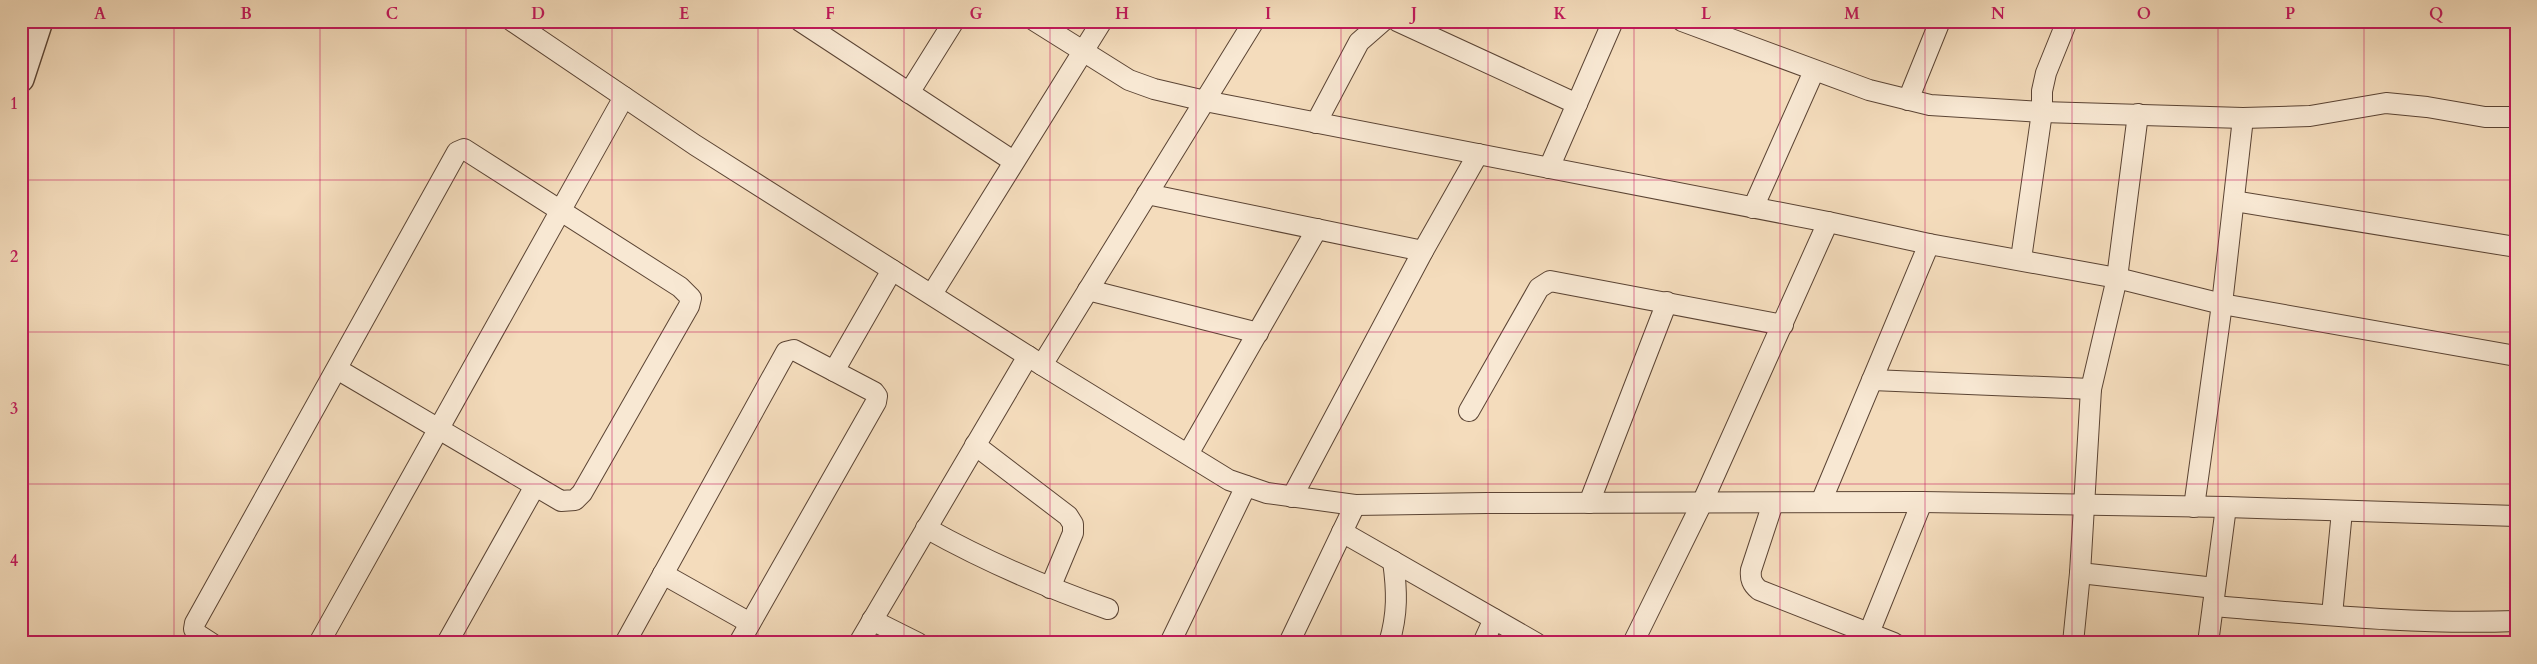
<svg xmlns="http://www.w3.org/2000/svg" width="2537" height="664" font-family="Cardo,serif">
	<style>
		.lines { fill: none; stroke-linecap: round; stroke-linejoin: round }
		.minor-casing { stroke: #5b4434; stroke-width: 22 }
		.tertiary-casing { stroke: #5b4434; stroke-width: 28 }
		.minor { stroke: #f8e8d3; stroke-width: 20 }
		.tertiary { stroke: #f8e8d3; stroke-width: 25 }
		.grid { fill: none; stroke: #c2185b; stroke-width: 1; stroke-opacity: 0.55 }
		.neatline { fill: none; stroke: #c2185b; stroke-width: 2 }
		.grid-label { font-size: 16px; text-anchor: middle; font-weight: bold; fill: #c2185b }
	</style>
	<rect width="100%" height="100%" fill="#f4dcbc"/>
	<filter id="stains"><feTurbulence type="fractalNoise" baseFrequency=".004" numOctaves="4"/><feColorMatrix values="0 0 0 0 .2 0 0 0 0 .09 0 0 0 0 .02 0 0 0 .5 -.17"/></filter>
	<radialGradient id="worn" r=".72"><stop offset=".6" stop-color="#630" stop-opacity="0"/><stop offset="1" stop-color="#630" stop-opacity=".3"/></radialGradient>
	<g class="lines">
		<g class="minor-casing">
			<g id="minor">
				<polyline points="512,21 695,145 1042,365 1229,480 1267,493 1355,505 1487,503 1922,502 2226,507 2516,516"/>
				<polyline points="800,21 1013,161"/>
				<polyline points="1035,21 1129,80 1154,89 1205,101 1828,222 1929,244 2117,278 2222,304 2516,356"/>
				<polyline points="1397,21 1577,104"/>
				<polyline points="1682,21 1869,90 1930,105 2042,112 2243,118 2310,116 2386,103 2427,107 2485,117 2516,117"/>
				<polyline points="909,93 954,21"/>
				<polyline points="1908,100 1940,21"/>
				<polyline points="1316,123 1359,42 1383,21"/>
				<polyline points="1549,168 1613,21"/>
				<polyline points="1147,194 1423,251"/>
				<polyline points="2234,201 2516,247"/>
				<polyline points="1753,208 1814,71"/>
				<polyline points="2021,259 2042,112 2042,91 2046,73 2067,21"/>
				<polyline points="1088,290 1258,333"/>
				<polyline points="932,294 1102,21"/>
				<polyline points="1042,365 1254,21"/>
				<polyline points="1872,380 2091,389"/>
				<polyline points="1469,411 1539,288 1550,281 1783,325"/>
				<polyline points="975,445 1068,516 1073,524 1073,533 1050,588"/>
				<polyline points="1188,454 1317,229"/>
				<polyline points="1292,497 1423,251 1478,154"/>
				<polyline points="1821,502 1929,244"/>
				<polyline points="1589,503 1667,302"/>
				<path d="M1773,503L1751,570C1750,579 1752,584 1759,590L1894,643"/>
				<polyline points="2194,507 2222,304 2243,118"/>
				<path d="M926,528C985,561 1045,587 1108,609"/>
				<polyline points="1342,532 1536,643"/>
				<polyline points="2080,573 2215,588"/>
				<polyline points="663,574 750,623"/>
				<path d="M2213,606C2314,614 2414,625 2516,621"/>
				<polyline points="2332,615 2342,511"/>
				<polyline points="872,620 918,643"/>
				<polyline points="1869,633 1922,502"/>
				<polyline points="211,643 197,634 194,629 195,623 457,152 464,149 680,287 691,298 689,306 582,493 575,500 561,501 337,369"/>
				<polyline points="319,643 624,97"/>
				<polyline points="447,643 535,486"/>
				<polyline points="625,643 786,352 794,350 834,371"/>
				<polyline points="739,643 876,402 877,396 874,392 834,371 892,270"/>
				<polyline points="859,643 1028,356"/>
				<polyline points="1170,643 1246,486"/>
				<polyline points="1289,643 1355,505"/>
				<path d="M1389,643C1398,614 1397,590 1393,561"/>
				<polyline points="1483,643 1494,619"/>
				<polyline points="1633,643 1702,503 1828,222"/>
				<polyline points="2073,643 2080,573 2091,389 2117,278 2138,114"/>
				<polyline points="2208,643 2226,507"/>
			</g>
		</g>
		<g class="tertiary-casing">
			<polyline id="tertiary" points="21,79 40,21"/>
		</g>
		<use href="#minor" class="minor"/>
		<use href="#tertiary" class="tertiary"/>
	</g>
	<path class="grid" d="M174,21V643M320,21V643M466,21V643M612,21V643M758,21V643M904,21V643M1050,21V643M1196,21V643M1341,21V643M1488,21V643M1634,21V643M1780,21V643M1925,21V643M2072,21V643M2218,21V643M2364,21V643M21,180H2516M21,332H2516M21,484H2516"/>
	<rect width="2537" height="664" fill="none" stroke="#f4dcbc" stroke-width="55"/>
	<rect x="28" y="28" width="2482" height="608" class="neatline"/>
	<g class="grid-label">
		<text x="100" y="19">A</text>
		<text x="246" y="19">B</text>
		<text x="392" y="19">C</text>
		<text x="538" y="19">D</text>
		<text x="684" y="19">E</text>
		<text x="830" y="19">F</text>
		<text x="976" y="19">G</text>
		<text x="1122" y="19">H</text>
		<text x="1268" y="19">I</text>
		<text x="1414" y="19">J</text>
		<text x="1560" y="19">K</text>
		<text x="1706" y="19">L</text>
		<text x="1852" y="19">M</text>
		<text x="1998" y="19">N</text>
		<text x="2144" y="19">O</text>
		<text x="2290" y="19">P</text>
		<text x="2436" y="19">Q</text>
		<text x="14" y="109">1</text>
		<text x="14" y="262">2</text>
		<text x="14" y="414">3</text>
		<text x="14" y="566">4</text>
	</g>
	<rect width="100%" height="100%" filter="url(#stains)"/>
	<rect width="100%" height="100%" fill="url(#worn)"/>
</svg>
